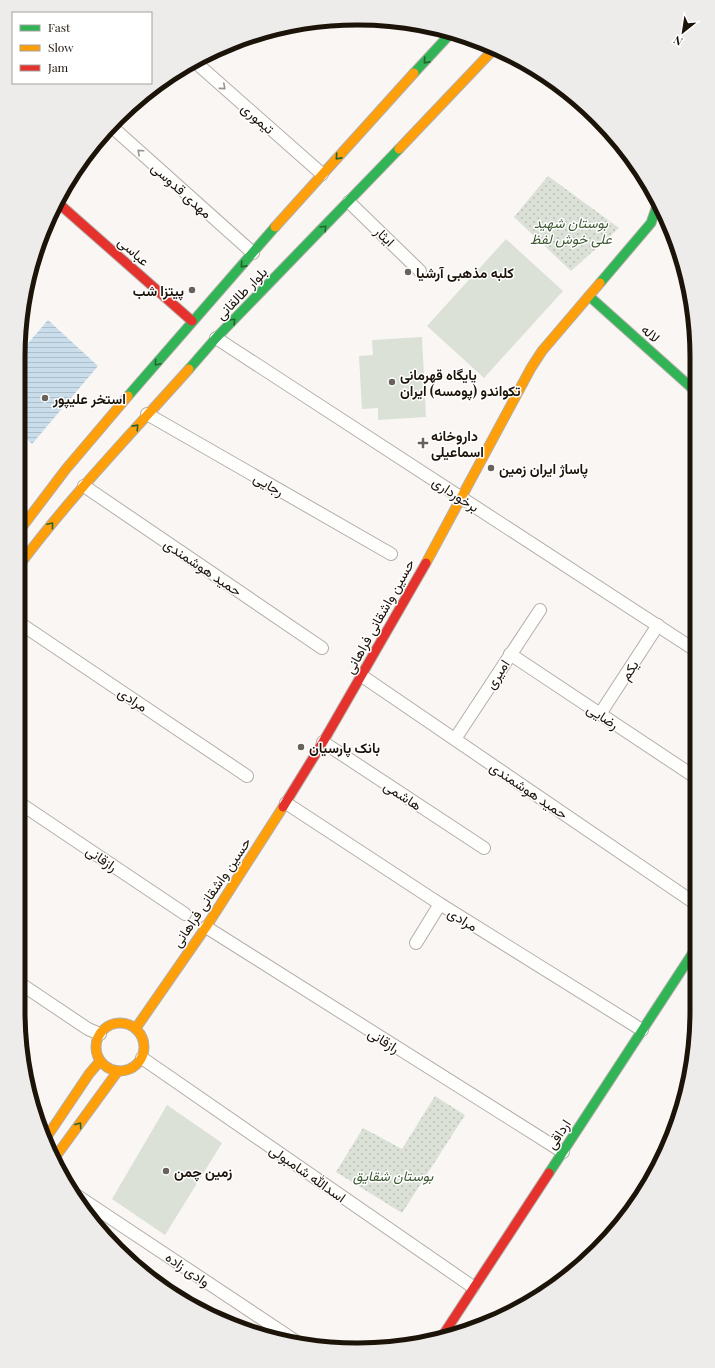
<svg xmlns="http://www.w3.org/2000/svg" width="715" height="1368" font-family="'Playfair Display',Vazirmatn,serif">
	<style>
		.park { fill: url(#park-dots) }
		.pitch { fill: #dbe1d6 }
		.water { fill: url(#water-rules) }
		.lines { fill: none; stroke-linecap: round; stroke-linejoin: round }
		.street-casing { stroke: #b4aea9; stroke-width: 14 }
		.fast-casing { stroke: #b4aea9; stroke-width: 11 }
		.slow-casing { stroke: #b4aea9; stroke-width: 11 }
		.jam-casing { stroke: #b4aea9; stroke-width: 11 }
		.street { stroke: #fefefd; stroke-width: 12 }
		.fast { stroke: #30b455; stroke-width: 9 }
		.slow { stroke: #ff9f0a; stroke-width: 9 }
		.jam { stroke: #e5322d; stroke-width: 9 }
		.oneway { stroke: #26642f }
		.oneway2 { stroke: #98948f }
		.poi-dot { fill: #69625b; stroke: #fff; stroke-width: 1.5 }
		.labels { text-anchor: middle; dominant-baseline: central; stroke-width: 3; stroke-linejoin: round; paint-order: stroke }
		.street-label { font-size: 14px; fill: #1c1309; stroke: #fff }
		.park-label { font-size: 14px; font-style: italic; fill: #3e5932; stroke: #fff }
		.poi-label { font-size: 14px; font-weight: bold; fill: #1c1309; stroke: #fff; text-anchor: start }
		.rim { fill: none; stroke: #1c1309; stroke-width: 5 }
	</style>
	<defs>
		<pattern id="park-dots" width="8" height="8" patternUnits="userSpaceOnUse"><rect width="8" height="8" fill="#dbe1d6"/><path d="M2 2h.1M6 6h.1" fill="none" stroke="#bbc0b6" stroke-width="1.8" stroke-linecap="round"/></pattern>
		<pattern id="water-rules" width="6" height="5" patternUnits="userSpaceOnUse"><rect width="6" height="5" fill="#c9deea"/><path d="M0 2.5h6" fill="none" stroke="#acbec7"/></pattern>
	</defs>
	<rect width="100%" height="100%" fill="#f9f6f4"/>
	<g class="park">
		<polygon points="548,176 619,228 571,271 514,217"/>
		<polygon points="435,1096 465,1115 402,1213 336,1172 363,1128 402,1149"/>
	</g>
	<g class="pitch">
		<polygon points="506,239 563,291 484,378 427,326"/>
		<polygon points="422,337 426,417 378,420 378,408 362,409 359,356 373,355 372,340"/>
		<polygon points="167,1105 222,1143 165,1235 112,1199"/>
	</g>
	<polygon class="water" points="48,320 98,366 32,444 19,431 19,354"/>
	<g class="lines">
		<g class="street-casing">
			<g id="street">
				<polyline points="194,61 322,174"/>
				<polyline points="111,126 253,253"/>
				<polyline points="349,202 420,271"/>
				<polyline points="216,338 695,650"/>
				<polyline points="147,414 391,554"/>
				<polyline points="84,486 322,648"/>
				<polyline points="18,622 247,776"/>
				<polyline points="510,654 695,777"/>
				<polyline points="362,676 696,904"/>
				<polyline points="600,714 658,625"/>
				<polyline points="455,739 540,610"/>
				<polyline points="323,742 484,848"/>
				<polyline points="18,802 185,914"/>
				<polyline points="286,803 440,904 642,1030"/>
				<polyline points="206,927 563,1152"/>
				<polyline points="416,943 440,904"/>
				<polyline points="18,982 88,1029 100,1034"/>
				<polyline points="142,1058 473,1287"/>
				<polyline points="76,1195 300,1344"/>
			</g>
		</g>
		<g class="fast-casing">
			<g id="fast">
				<polyline points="414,73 452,32"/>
				<polyline points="600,283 651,223 658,203"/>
				<polyline points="589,296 694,390"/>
				<polyline points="189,369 216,338 399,149"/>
				<polyline points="128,396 275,227"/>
				<polyline points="549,1173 696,948"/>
			</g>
		</g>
		<g class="slow-casing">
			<g id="slow">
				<polyline points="399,149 495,48"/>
				<polyline points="275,227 414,73"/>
				<polyline points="19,531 66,469 128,396"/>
				<polyline points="426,563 531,368 542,351 600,283"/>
				<path d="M18,567C70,497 131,434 189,369"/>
				<circle cx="120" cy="1047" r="24"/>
				<polyline points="136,1028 206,927 283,807"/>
				<polyline points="46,1138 89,1074 100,1061"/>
				<polyline points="56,1156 118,1071"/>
			</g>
		</g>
		<g class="jam-casing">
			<g id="jam">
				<polyline points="57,202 192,321"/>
				<polyline points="283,807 323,742 426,563"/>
				<polyline points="443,1335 549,1173"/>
			</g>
		</g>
		<use href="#street" class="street"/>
		<use href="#fast" class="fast"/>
		<use href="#slow" class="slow"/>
		<use href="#jam" class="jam"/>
	</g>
	<defs><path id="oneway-chevron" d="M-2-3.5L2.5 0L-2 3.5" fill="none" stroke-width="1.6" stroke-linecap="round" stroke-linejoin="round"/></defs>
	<g class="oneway">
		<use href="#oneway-chevron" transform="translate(426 61) rotate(132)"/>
		<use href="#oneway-chevron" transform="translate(338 157) rotate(132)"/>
		<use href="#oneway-chevron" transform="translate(324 228) rotate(-46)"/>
		<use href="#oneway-chevron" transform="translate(243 265) rotate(132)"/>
		<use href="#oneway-chevron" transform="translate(233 321) rotate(-46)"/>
		<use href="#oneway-chevron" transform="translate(157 363) rotate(130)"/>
		<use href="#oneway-chevron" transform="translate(136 427) rotate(-48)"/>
		<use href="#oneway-chevron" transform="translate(51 525) rotate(-50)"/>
		<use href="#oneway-chevron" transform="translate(79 1125) rotate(-54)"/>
	</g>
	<g class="oneway2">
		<use href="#oneway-chevron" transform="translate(223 87) rotate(41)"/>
		<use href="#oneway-chevron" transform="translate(140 152) rotate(-138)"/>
	</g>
	<g class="poi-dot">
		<circle cx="408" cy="272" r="4"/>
		<circle cx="192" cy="290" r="4"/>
		<circle cx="392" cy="382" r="4"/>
		<circle cx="45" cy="398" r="4"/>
		<path d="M421 437h4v4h4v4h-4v4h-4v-4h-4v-4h4z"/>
		<circle cx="491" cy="468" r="4"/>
		<circle cx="301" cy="747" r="4"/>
		<circle cx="166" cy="1171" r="4"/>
	</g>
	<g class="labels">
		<g class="street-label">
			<text transform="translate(258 118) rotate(41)">تیموری</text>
			<text transform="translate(182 190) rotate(42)">مهدی قدوسی</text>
			<text transform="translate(385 236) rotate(44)">ایثار</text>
			<text transform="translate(134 251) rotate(41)">عباسی</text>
			<text transform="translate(241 293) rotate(-46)">بلوار طالقانی</text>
			<text transform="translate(651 333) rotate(42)">لاله</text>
			<text transform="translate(269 484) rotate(30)">رجایی</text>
			<text transform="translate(456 494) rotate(33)">برخورداری</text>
			<text transform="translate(203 567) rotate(34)">حمید هوشمندی</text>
			<text transform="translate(379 616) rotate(-61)">حسین واشقانی فراهانی</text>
			<text transform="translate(629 670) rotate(-57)">یکم</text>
			<text transform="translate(497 674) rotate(-57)">امیری</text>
			<text transform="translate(133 699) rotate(34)">مرادی</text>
			<text transform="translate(603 716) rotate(33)">رضایی</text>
			<text transform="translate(529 790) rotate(34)">حمید هوشمندی</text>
			<text transform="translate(403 795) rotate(33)">هاشمی</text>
			<text transform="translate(102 858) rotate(34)">رازقانی</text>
			<text transform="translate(211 892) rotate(-56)">حسین واشقانی فراهانی</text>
			<text transform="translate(463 919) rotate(32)">مرادی</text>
			<text transform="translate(384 1040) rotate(32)">رازقانی</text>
			<text transform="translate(558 1134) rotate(-57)">ارداقی</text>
			<text transform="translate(308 1173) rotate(35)">اسدالله شامبولی</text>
			<text transform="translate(188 1269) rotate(34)">وادی زاده</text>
		</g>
		<g class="park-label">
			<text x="571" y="222">بوستان شهید<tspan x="571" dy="16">علی خوش لفظ</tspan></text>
			<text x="393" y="1175">بوستان شقایق</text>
		</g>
		<g class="poi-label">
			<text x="416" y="272">کلبه مذهبی آرشیا</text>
			<text x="184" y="290" text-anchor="end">پیتزا شب</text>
			<text x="400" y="374">پایگاه قهرمانی<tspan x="400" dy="16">تکواندو (پومسه) ایران</tspan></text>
			<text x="53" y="398">استخر علیپور</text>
			<text x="431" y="435">داروخانه<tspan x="431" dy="16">اسماعیلی</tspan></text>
			<text x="499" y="468">پاساژ ایران زمین</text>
			<text x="309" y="747">بانک پارسیان</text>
			<text x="174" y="1171">زمین چمن</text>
		</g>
	</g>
	<path d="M0 0H715V1368H0ZM357 25H358A332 332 0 0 1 690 357V1011A332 332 0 0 1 358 1343H357A332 332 0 0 1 25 1011V357A332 332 0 0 1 357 25Z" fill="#edeceb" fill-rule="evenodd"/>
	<path class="rim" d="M357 25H358A332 332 0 0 1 690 357V1011A332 332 0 0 1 358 1343H357A332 332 0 0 1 25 1011V357A332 332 0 0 1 357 25Z"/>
	<rect x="12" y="12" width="140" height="72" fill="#ffffff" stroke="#a4a19d"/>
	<rect x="20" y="25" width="20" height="6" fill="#30b455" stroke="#a4a19d"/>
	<text x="48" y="32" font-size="12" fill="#1c1309">Fast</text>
	<rect x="20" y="45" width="20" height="6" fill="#ff9f0a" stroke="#a4a19d"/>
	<text x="48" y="52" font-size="12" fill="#1c1309">Slow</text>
	<rect x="20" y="65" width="20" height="6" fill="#e5322d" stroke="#a4a19d"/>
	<text x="48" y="72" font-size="12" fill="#1c1309">Jam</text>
	<g transform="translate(683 32) rotate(210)" stroke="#ffffff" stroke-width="3" paint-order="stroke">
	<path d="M0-3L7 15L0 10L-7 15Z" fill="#1c1309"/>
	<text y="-6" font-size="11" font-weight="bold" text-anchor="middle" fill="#1c1309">N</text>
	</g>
</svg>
